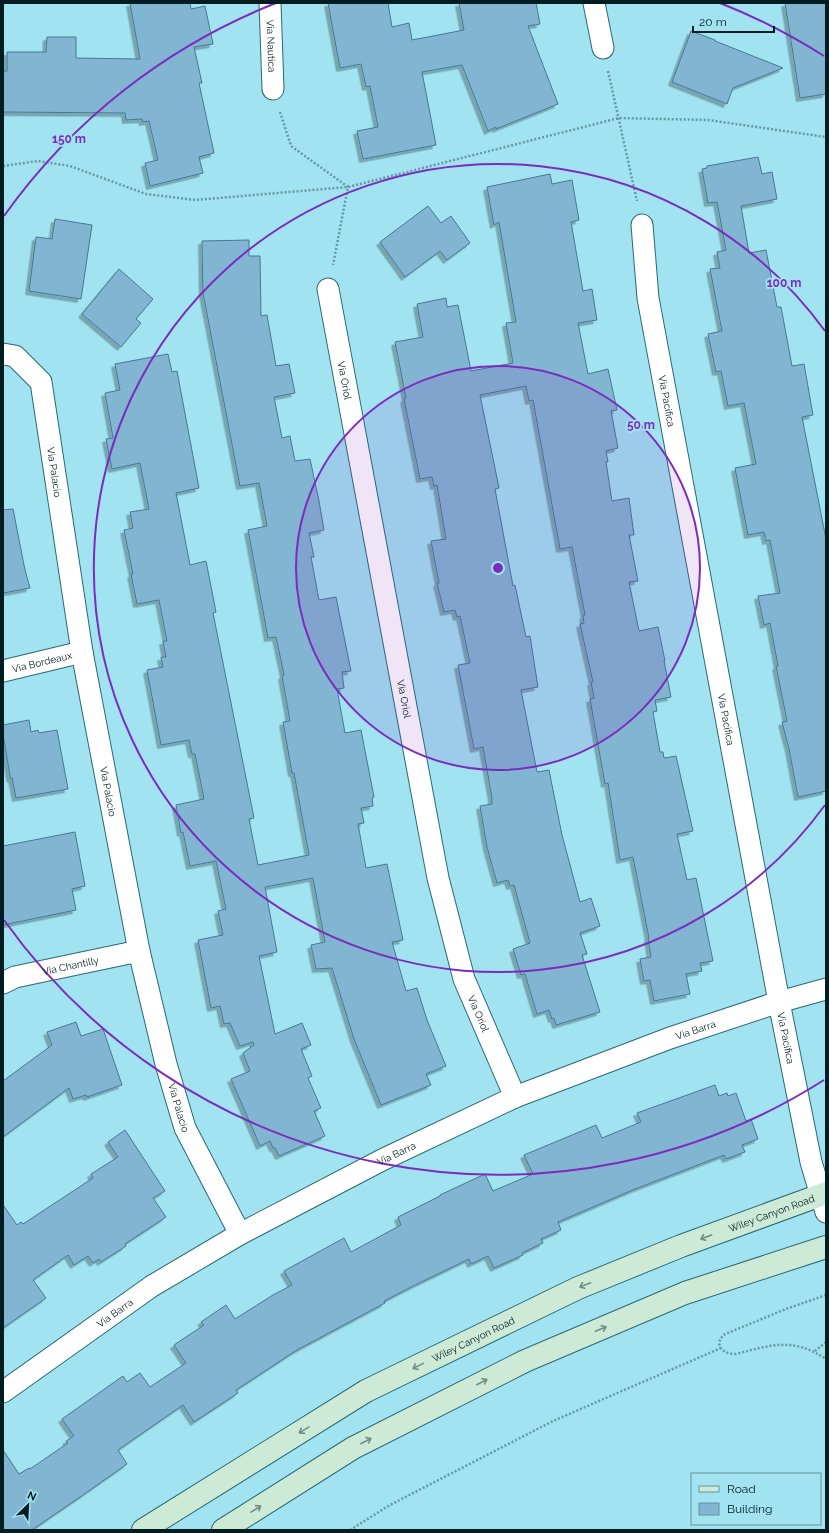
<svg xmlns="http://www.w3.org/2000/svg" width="829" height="1533" font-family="Raleway,sans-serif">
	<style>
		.building { fill: #81b5d1; stroke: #467892; filter: url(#shadow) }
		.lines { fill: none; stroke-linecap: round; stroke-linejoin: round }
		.street-casing { stroke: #286975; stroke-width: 23 }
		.secondary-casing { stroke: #286975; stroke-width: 24 }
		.path { stroke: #6698a3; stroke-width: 2.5; stroke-dasharray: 2 2; stroke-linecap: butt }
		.street { stroke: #fff; stroke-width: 21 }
		.secondary { stroke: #cdead7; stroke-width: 22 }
		.oneway { stroke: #728e86 }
		.ring { fill: none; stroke: #7b2cbf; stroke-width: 2 }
		.labels { text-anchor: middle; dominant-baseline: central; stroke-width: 3.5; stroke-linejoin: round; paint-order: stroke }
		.street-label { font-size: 10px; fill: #021d22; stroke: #a2e3f1 }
		.centre { fill: #7b2cbf; stroke: #a2e3f1; stroke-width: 2 }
		.ring-label { font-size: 12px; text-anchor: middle; font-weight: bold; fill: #7b2cbf; stroke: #a2e3f1; stroke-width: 3.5; stroke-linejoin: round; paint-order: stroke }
	</style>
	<defs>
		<filter id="shadow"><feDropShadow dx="-3.5" dy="3.5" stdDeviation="0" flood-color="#0004"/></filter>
	</defs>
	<rect width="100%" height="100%" fill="#a2e3f1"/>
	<g class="building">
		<polygon points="130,3 190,3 191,9 205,6 213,44 194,47 202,83 199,83 214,153 199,157 203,173 150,186 145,163 158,160 149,121 143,122 142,119 126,120 125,113 3,112 3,71 7,71 7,52 46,52 47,37 76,37 76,58 140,59"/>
		<polygon points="328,3 388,3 392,27 409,23 412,40 464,30 459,3 536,3 540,24 528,26 558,104 496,129 496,127 488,131 462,65 422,72 436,145 363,159 357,131 378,127 370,86 366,87 361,64 340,68"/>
		<polygon points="785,3 826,3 826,94 800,98"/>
		<polygon points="691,31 715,40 715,41 783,68 733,88 727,104 672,82"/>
		<polygon points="758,157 762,174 772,172 777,199 741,206 749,253 766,250 777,307 781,307 792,366 804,364 813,415 802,417 826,539 826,791 798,797 789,749 782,722 787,721 776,666 778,666 770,623 764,625 758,596 780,593 770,540 766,541 764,532 748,535 735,468 756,464 744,403 728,406 721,371 716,372 708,334 722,331 710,269 720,268 717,252 726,250 717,202 708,203 702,169 707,168 707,166"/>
		<polygon points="550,174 552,184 572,180 579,220 571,222 583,291 592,289 597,320 578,323 588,374 608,369 617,410 611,411 618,448 606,451 608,462 606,462 612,501 629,498 634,535 629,535 638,581 629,582 639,631 658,627 665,661 664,661 671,697 655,700 657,711 653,712 660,752 663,752 664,758 676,756 693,831 677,834 687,880 696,878 713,961 700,963 702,971 686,974 690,994 654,1001 650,980 644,981 640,959 651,957 648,938 649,938 633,857 620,860 608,783 605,784 590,699 594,698 591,682 593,682 580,624 584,623 583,616 585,615 572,547 560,549 533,400 529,401 526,386 480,395 499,488 495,489 513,586 515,585 526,637 530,636 538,687 521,690 537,772 549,770 562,835 580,902 591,898 600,926 580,933 587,954 582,955 600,1012 556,1025 554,1018 552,1019 549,1010 537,1014 525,974 521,975 513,949 530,943 514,885 510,886 508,880 497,883 487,847 480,806 492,804 492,798 483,747 474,749 458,665 470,663 460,616 457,617 455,610 444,612 437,583 439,583 431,541 446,539 437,485 434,486 432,477 420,479 404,399 406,398 395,342 423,337 417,304 446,298 447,307 458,305 471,371 513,363 506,323 516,322 499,222 494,225 487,187"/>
		<polygon points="428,206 441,223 451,216 470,243 447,260 440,251 405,277 380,242"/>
		<polygon points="55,219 92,225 81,299 29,291 36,237 52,239"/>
		<polygon points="249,240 249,256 260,256 261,316 267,315 276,366 289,364 295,393 274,397 282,438 290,436 295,461 310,459 319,501 324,530 309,533 314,557 311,557 319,600 336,597 351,671 342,672 344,688 337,689 345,733 361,730 374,797 372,798 373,806 361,808 364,823 358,824 366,868 387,864 403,940 392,942 406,991 417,988 427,1020 446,1066 426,1074 431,1085 381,1105 354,1039 332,968 316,969 311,945 325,942 313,878 265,887 277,952 259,956 275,1034 302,1023 311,1045 301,1049 312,1076 308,1078 321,1108 314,1111 325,1136 279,1156 275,1148 273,1148 270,1141 260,1146 231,1079 250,1071 243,1053 254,1045 253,1042 240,1046 230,1023 224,1024 220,1006 211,1008 198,940 223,935 218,911 226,909 216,861 190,866 183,832 181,833 176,805 204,799 195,754 192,754 189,740 161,745 147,670 163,667 161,657 166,657 163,641 167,641 159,600 137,604 131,574 133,574 124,530 133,528 130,512 149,509 140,463 112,469 106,439 113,438 105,393 120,390 115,364 168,354 172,372 177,371 199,488 176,493 190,565 206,561 216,612 213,613 254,818 249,819 258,865 309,855 294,773 292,773 283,722 290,721 282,676 284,675 276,637 268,638 248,530 267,526 259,483 240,486 203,293 202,241"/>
		<polygon points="119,269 153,299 136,319 141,323 121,347 82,314"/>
		<polygon points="13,509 25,570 30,588 3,593 3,510"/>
		<polygon points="29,720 31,732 38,730 39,733 57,730 68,789 16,798 12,778 11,779 10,776 3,734 3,725"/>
		<polygon points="75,832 85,886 72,889 76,910 3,925 3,846"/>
		<polygon points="76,1022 81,1036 103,1029 122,1085 87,1097 86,1095 73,1099 69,1088 3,1137 3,1081 52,1045 47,1032"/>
		<polygon points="715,1085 719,1096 727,1093 728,1096 736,1093 746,1121 751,1119 758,1139 742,1145 745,1152 726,1159 724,1155 635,1189 558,1222 561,1230 541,1239 543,1243 522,1253 523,1255 494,1268 488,1256 471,1264 469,1259 415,1285 384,1301 385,1303 297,1350 236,1390 238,1393 194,1422 183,1405 118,1450 127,1464 83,1495 32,1530 3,1530 3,1450 19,1474 29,1468 30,1469 68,1443 66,1441 74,1436 62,1419 123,1376 127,1382 140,1373 150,1387 186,1363 174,1345 204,1325 201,1322 226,1305 235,1319 273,1295 292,1285 284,1271 344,1238 351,1252 401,1225 398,1217 440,1196 440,1195 485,1174 493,1191 533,1174 524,1155 596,1125 602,1138 641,1122 637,1113"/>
		<polygon points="125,1130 165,1191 153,1198 166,1217 125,1244 126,1246 101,1262 99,1259 93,1263 88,1256 74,1265 68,1255 33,1280 46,1298 3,1328 3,1205 17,1225 21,1222 23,1224 93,1178 91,1174 118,1157 108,1142"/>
	</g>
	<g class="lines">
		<g class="street-casing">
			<g id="street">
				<path id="s1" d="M270,3L273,89"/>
				<polyline points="594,3 603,48"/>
				<path id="s2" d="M642,225L648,298L779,1002L811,1162L826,1212"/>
				<path id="s3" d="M328,289L438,878L464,979L515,1097"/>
				<path id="s4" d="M3,354L15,356L41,382L82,652L139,951L166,1064L185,1128L240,1234"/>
				<path id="s5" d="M3,671L82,652"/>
				<path id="s6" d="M3,983L15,977L139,951"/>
				<path id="s7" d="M3,1392L152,1286L240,1234L382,1160L515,1097L670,1038L779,1002L826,989"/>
			</g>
		</g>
		<g class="secondary-casing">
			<g id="secondary">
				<path id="s8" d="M143,1530L366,1391L578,1288L681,1246L826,1193"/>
				<polyline points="223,1530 353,1448 525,1361 685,1293 826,1247"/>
			</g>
		</g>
		<g class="path">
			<polyline points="608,71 637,201"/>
			<polyline points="280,112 291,146 348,187 333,265"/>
			<polyline points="3,166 38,161 70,166 146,194 195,200 348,187 619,118 708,120 826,137"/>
			<path d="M826,1295L786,1309L723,1335L719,1342C720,1351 727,1354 736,1354C771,1345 793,1337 826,1359"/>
			<polyline points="815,1351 826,1342"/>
			<polyline points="350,1530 390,1505 553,1421 721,1348"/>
		</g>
		<use href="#street" class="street"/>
		<use href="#secondary" class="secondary"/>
	</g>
	<defs><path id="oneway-shaft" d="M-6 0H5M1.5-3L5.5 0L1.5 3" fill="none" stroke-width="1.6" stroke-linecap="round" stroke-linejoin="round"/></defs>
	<g class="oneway">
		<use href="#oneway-shaft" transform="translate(706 1237) rotate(160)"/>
		<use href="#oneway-shaft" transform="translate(585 1285) rotate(158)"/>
		<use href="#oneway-shaft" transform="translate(601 1329) rotate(-23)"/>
		<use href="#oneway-shaft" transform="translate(418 1366) rotate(154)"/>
		<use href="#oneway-shaft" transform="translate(482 1382) rotate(-27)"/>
		<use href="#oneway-shaft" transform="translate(304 1430) rotate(148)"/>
		<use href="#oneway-shaft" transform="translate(366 1441) rotate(-27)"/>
		<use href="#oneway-shaft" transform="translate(256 1509) rotate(-32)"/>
	</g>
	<circle cx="498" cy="568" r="202" fill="#7b2cbf" fill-opacity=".12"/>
	<g class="ring">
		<circle cx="498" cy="568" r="202"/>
		<path d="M825 805A404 404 0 1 1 825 331"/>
		<path d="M824 1080A607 607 0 0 1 4 920M4 216A607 607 0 0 1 276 3M720 3A607 607 0 0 1 824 56"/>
	</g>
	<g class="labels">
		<g class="street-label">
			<text stroke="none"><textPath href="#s1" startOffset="43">Via Nautica</textPath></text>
			<text stroke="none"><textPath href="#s3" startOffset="93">Via Oriol</textPath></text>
			<text stroke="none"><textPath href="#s2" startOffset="178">Via Pacifica</textPath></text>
			<text stroke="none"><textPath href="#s4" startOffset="140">Via Palacio</textPath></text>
			<text stroke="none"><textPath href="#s5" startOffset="40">Via Bordeaux</textPath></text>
			<text stroke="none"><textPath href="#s3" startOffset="417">Via Oriol</textPath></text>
			<text stroke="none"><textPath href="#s2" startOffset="502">Via Pacifica</textPath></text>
			<text stroke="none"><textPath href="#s4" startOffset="464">Via Palacio</textPath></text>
			<text stroke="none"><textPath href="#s6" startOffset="70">Via Chantilly</textPath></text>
			<text stroke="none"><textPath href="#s3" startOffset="741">Via Oriol</textPath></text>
			<text stroke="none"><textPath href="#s7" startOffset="785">Via Barra</textPath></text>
			<text stroke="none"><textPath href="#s2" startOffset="826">Via Pacifica</textPath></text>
			<text stroke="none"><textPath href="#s4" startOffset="788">Via Palacio</textPath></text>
			<text stroke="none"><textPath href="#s7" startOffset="461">Via Barra</textPath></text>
			<text stroke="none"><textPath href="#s8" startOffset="706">Wiley Canyon Road</textPath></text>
			<text stroke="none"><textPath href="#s7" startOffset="137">Via Barra</textPath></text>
			<text stroke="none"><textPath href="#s8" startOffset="382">Wiley Canyon Road</textPath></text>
		</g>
	</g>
	<circle cx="498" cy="568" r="6" class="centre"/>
	<g class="ring-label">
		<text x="69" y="143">150 m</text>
		<text x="784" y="287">100 m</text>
		<text x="641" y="429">50 m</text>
	</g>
	<rect width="829" height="1533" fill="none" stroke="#021d22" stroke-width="8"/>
	<rect x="691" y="1473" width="130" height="52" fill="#a2e3f1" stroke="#62949e"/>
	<rect x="699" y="1486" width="20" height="6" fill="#cdead7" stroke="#62949e"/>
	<text x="727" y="1493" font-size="12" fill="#021d22">Road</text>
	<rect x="699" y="1503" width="20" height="12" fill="#81b5d1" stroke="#62949e"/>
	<text x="727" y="1513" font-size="12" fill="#021d22">Building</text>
	<g transform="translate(28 1505) rotate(24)" stroke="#a2e3f1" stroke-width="3" paint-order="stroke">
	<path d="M0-3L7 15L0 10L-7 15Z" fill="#021d22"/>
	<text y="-6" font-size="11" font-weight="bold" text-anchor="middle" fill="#021d22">N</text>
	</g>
	<path d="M693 26v6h81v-6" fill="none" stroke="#021d22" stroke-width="2"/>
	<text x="699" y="26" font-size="12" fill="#021d22" stroke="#a2e3f1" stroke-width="3" paint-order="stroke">20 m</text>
</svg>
